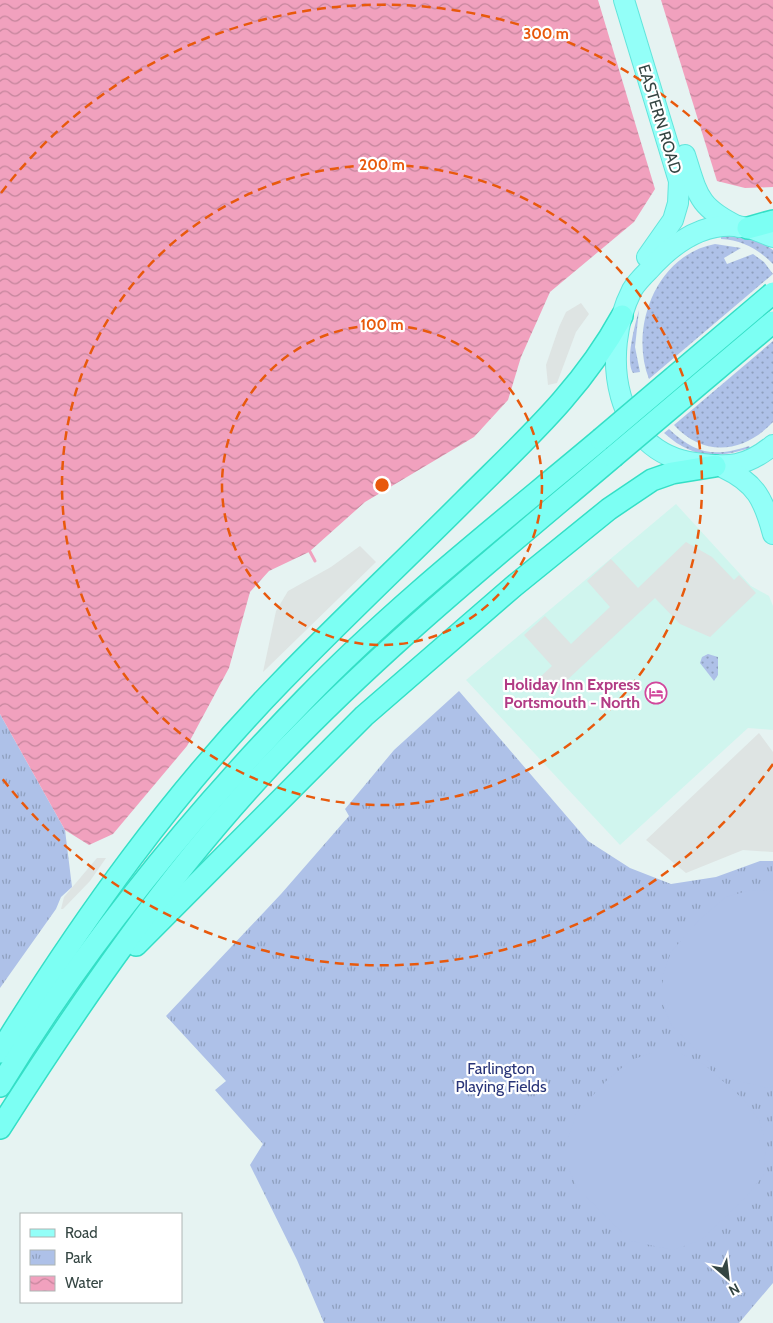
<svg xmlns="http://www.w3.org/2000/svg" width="773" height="1323" font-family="Cabin,sans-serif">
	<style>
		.commercial { fill: #d0f5ee }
		.grass { fill: url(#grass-dots) }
		.park { fill: url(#park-tufts) }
		.garden { fill: #aec1e8 }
		.parking { fill: #dee4e3 }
		.water { fill: url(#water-waves) }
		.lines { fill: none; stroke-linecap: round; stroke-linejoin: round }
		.stream { stroke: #f1a1be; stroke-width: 3 }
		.primary-casing { stroke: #62e5db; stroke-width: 22 }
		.trunk-casing { stroke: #34dfc6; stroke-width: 24 }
		.primary { stroke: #93fff8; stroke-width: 20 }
		.trunk { stroke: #7cfff3; stroke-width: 21 }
		.trunk-bridge-casing { stroke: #34dfc6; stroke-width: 24; stroke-linecap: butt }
		.trunk-bridge { stroke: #7cfff3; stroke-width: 21 }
		.ring { fill: none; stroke: #e8590c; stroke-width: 2.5; stroke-dasharray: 9 6 }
		.labels { text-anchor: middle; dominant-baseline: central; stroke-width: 4.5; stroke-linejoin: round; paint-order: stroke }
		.street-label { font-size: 16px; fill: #354643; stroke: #fff }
		.hotel-label { font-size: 16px; font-weight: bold; fill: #b23c85; stroke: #fff; text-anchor: end }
		.park-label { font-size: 16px; fill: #283478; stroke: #fff }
		.centre { fill: #e8590c; stroke: #fff; stroke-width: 2.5 }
		.ring-label { font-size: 15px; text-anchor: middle; font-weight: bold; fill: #e8590c; stroke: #fff; stroke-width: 4.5; stroke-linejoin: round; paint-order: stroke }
	</style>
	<defs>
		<pattern id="grass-dots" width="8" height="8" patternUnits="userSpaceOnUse" patternTransform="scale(1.25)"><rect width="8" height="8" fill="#aec1e8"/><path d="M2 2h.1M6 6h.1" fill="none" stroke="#8e9fbe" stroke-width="1.8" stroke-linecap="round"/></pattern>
		<pattern id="park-tufts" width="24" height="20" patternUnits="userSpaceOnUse" patternTransform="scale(1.25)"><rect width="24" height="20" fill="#aec1e8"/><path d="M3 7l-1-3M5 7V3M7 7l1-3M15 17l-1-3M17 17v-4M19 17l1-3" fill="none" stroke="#8e9fbe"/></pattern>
		<pattern id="water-waves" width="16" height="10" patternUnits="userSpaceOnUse" patternTransform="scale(1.25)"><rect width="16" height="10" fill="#f1a1be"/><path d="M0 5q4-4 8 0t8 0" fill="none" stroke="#c4859c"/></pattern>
	</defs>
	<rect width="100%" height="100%" fill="#e6f3f2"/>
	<polygon class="commercial" points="676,504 751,586 769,596 773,606 773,730 748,728 620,845 466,680"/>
	<g class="grass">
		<path d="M721,236C740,236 757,239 773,250V264C758,249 742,240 721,239Z"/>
		<path d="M715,244L741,248L724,258L727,264L753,254L764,262L773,274L649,379C629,328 656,255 715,244Z"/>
		<path d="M639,310L635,347L640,372L633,373C625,360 635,325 639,310Z"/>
		<path d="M773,341V422C744,453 704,458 674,425Z"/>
		<path d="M669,429C696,455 715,457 749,446L750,448C715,459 692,458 664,433Z"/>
		<polygon points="708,654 718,657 718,675 714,681 700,663 702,657"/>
	</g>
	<g class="park">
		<polygon points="459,691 588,841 630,868 671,884 716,877 760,861 773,861 773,1283 739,1323 324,1323 297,1260 250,1165 263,1144 215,1090 226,1081 166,1016 281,894 349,816 345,809 394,750"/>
		<polygon points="0,714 65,830 72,887 61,897 56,909 0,988"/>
	</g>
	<g class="garden">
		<polygon points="773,890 773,1086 768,1088 726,1078 672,1026 663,1005 663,976 671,952 700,919 726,897 747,891"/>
		<polygon points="652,1053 680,1053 705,1065 744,1100 759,1120 766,1144 763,1176 746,1197 701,1240 673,1250 631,1241 577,1188 568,1167 568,1139 576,1114 605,1082 631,1060"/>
	</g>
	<g class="parking">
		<polygon points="581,303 589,314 576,332 557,383 548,385 546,365 559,327 566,312"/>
		<polygon points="686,542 712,557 734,580 739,575 756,593 710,637 680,624 655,598 551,695 537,680 552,666 524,635 545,616 571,644 610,607 587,581 611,559 638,588"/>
		<polygon points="360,546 376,562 263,672 276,611 288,591 331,567"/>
		<polygon points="759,733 773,752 773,852 743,850 686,873 646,840"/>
		<polygon points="97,858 106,858 90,881 63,909 61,909 64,897"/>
	</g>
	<g class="water">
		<polygon points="0,0 598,0 655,189 634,222 550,292 521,357 508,400 474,437 365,502 309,552 269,571 250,592 229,668 187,746 113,834 89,845 65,830 0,714"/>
		<polygon points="661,0 773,0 773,187 745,188 717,181"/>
	</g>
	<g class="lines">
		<polyline class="stream" points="308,548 315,561"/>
		<g class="primary-casing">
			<g id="primary">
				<polyline points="624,0 679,181 678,203 673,220 647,257"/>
				<path d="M685,155C698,196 698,207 739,227"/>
				<path d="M773,237C765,234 757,230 748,228C708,218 674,242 649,270C643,276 636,283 632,290C600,353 613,452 695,463C729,468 746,467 773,445"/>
				<path d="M724,468C756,483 764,500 773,534"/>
			</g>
		</g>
		<g class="trunk-casing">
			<g id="trunk">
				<polyline points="748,228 773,221"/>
				<polyline points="136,945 364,716 514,586 609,509 652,480 672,473 715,466"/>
				<path d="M0,1052C84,917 171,795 282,681C341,620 404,561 465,500C524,441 581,391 622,316"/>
				<path d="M0,1086C86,945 191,816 306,698C397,604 501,523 601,439"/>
				<path d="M0,1128C81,1001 166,877 269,767C375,654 495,557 613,457"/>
			</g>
		</g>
		<use href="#primary" class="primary"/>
		<use href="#trunk" class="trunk"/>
		<g class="trunk-bridge-casing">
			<g id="trunk-bridge">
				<polyline points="601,439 773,293"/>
				<polyline points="613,457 773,322"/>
			</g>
		</g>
		<use href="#trunk-bridge" class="trunk-bridge"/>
	</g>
	<g class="ring">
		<circle cx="382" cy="485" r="160"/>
		<circle cx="382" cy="485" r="320"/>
		<path d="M773 764A480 480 0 0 1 1 777M1 193A480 480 0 0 1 773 206"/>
	</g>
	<defs>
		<g id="hotel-ring" transform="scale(1.125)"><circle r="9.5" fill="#fff" stroke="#d1479c" stroke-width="1.5"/><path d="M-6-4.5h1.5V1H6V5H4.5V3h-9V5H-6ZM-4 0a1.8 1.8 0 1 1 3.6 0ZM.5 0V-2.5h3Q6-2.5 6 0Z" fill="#d1479c"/></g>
	</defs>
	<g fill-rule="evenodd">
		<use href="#hotel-ring" x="656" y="693"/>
	</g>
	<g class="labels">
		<g class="street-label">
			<text transform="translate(660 119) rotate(73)">EASTERN ROAD</text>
		</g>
		<g class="hotel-label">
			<text x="640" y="684">Holiday Inn Express<tspan x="640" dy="18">Portsmouth - North</tspan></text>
		</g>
		<g class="park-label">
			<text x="501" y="1068">Farlington<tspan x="501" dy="18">Playing Fields</tspan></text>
		</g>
	</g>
	<circle cx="382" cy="485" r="8" class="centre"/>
	<g class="ring-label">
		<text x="546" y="39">300 m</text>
		<text x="382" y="170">200 m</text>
		<text x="382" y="330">100 m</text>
	</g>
	<rect x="20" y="1213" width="162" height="90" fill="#ffffff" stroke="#aeb5b4"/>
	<rect x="30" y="1229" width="25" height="8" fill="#93fff8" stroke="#aeb5b4"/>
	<text x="65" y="1238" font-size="15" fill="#354643">Road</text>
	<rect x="30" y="1250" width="25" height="15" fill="url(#park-tufts)" stroke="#aeb5b4"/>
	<text x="65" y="1263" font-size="15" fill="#354643">Park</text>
	<rect x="30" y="1276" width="25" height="15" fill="url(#water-waves)" stroke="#aeb5b4"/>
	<text x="65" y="1288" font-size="15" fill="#354643">Water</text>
	<g transform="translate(728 1278) rotate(152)" stroke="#ffffff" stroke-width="4" paint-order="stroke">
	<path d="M0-4L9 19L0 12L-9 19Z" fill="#354643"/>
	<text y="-8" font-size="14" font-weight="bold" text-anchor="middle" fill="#354643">N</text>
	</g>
</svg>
